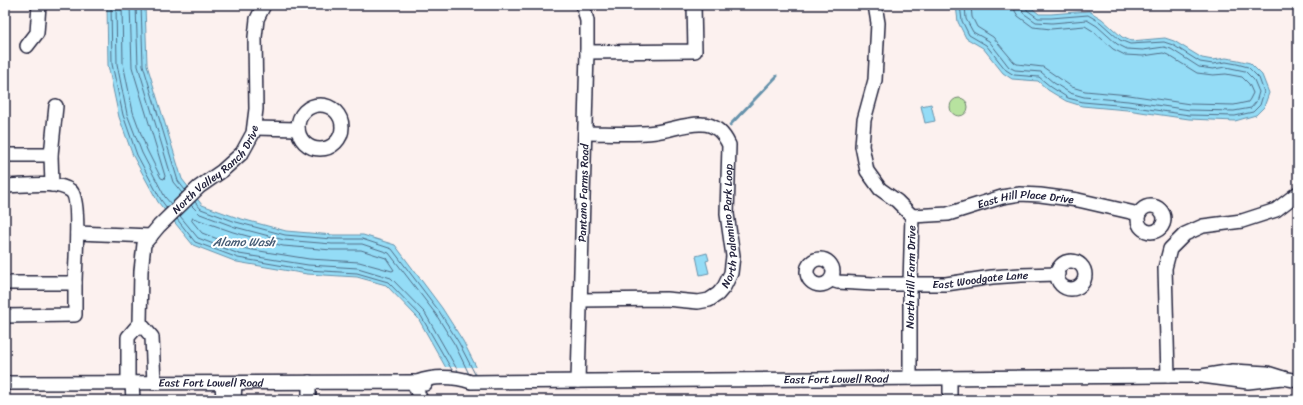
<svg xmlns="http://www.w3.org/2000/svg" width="1303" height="405" font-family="Sriracha,sans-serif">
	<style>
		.green { fill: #b7e29f; stroke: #6c826d }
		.water { fill: #94dcf6; stroke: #6692ab }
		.pier { fill: #fcf1ef }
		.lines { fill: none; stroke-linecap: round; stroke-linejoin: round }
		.shore { stroke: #506c86; stroke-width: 1 }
		.stream { stroke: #6692ab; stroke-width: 3 }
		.minor-casing { stroke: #22223b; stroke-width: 16 }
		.minor { stroke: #fff; stroke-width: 13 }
		.labels { text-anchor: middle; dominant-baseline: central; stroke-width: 4; stroke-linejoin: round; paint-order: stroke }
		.street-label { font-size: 11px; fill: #22223b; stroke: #fff }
		.water-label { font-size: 12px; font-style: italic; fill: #445a73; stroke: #fff }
	</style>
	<rect width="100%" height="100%" fill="#fcf1ef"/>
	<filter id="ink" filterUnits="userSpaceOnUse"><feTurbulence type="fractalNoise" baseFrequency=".025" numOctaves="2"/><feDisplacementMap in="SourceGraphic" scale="8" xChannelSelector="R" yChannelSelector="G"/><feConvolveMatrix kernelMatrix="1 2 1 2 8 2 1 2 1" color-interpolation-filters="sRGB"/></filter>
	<g filter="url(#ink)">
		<circle class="green" cx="959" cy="107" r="9"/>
		<g class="water">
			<polygon points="107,5 145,5 147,65 182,179 202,205 238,218 286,231 333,235 363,235 395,245 442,308 463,341 493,400 464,400 418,318 386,285 357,277 307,274 237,262 193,245 158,202 133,156 119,117 108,65"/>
			<polygon points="956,5 1028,5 1039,14 1051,14 1089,11 1102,19 1122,37 1131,41 1165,38 1174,41 1202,58 1213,60 1226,58 1238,60 1250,63 1262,75 1269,93 1264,107 1256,115 1235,121 1189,119 1127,110 1082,106 1066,101 1048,90 1038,81 1012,79 1003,73 983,48 966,38 958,22"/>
			<polygon points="931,104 935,121 925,123 921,106"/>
			<polygon points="707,253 709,260 706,261 709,273 700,275 696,256"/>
		</g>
		<polygon class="pier" points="443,367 478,367 494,397 460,397"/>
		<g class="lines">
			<g class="shore">
				<polyline points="111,5 112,64 123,115 137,155 161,200 167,208"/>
				<polyline points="116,5 117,64 127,114 142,153 165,197 171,204"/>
				<polyline points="122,5 123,63 133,112 147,150 161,178 164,179 165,176 132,67 130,5"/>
				<polyline points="136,5 138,66 173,182 182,193"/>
				<polyline points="141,5 143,65 178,181 185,190"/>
				<polyline points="960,5 962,21 969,35 986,45 1006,70 1014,75 1039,77 1051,87 1068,98 1083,102 1128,106 1189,115 1235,116 1253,112 1260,105 1264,92 1259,78 1248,67 1237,64 1226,62 1213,64 1200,62 1173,45 1164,42 1130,44 1120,40 1100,22 1088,15 1051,18 1038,18 1027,10 1026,5"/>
				<polyline points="965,5 966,19 973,32 989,41 1009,67 1015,70 1041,72 1054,83 1070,93 1084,97 1128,101 1190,110 1234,111 1251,108 1256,102 1259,92 1254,80 1245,71 1226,67 1213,69 1199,67 1171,49 1164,47 1143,50 1127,49 1117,44 1097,26 1087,20 1052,23 1036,22 1023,13 1021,5"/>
				<polyline points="971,5 972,17 977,27 993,37 1014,62 1017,64 1043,67 1072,87 1085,91 1129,95 1190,104 1234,105 1248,102 1250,99 1253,93 1249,84 1242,77 1226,74 1213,75 1197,73 1168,55 1163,53 1143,56 1125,55 1113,49 1093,31 1085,26 1051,29 1033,27 1018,16 1015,11 1014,5"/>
				<polyline points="195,202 201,209 236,222 285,235 332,239 362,239 392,249 439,311 459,343 475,374"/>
				<polyline points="191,205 200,214 235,227 284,240 332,244 362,244 389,253 435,313 455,345 469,374"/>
				<polyline points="180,216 198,238 239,254 308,265 358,268 391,278 425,313 458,371"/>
				<polygon points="193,218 233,232 283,246 332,250 361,250 386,258 394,270 392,271 359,262 309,259 241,248 202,233 192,221"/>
				<polyline points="177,219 195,242 238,258 307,270 357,273 388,282 421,316 452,370"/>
			</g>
			<polyline class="stream" points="730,125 777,76"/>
			<g class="minor-casing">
				<g id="minor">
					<polyline points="875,5 878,23 875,80 864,120 862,146 867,171 880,189 897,201 912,216 910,284 910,378"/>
					<polyline points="27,46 37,33 39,5"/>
					<polyline points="587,52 695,51 694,5"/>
					<circle cx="320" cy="127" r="22"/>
					<polyline points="254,128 298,129"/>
					<polyline points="5,155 51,155"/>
					<polyline points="52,185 51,155 56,106"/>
					<path d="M5,186C22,186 57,180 71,191C81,199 75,267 75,282C75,293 75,304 75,315L5,316"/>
					<circle cx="1151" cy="219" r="13"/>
					<path id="s1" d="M912,216L948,214L1002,197L1020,194L1040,195L1078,200L1139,214"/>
					<polyline points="77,233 151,236"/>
					<circle cx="820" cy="272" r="13"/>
					<circle cx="1071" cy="275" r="14"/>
					<path id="s2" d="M832,280L838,282L874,284H946L992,277L1021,275L1058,274"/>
					<polyline points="5,283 75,283"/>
					<path id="s3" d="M581,300L666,299L698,302L709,300L718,294L724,287L731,273L733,256L727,214L729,145C724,134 715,124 702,124C687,123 671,130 656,132C633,135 608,133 585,133"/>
					<polyline points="140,323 152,337 154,383"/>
					<polyline points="1168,376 1165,268 1170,249 1185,234 1203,226 1242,221 1276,210 1298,193"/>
					<polyline points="950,378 950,400"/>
					<polyline points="1283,378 1298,381"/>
					<path id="s4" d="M578,381L587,52V21L583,5"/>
					<polyline points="309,382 309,400"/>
					<polyline points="413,382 421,400"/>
					<path id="s5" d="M417,382C433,376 455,376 471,382L1168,376H1202L1248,382L1283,378L1267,373L1233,371L1202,376"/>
					<path id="s6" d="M5,383L417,382L425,384"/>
					<path id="s7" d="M128,383V337L140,323L141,271L144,244L159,226L199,187L222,171L242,153L253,133L256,109L255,37L257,19L264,5"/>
					<polyline points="132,383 133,400"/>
					<polyline points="222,383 223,400"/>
					<polyline points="234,400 235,383"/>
				</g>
			</g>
			<use href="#minor" class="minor"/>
		</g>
	</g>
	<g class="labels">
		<g class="street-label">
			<text stroke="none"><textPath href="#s7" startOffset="248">North Valley Ranch Drive</textPath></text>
			<text stroke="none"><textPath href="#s4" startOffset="188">Pantano Farms Road</textPath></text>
			<text stroke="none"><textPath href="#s1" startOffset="116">East Hill Place Drive</textPath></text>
			<text stroke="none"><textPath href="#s3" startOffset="211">North Palomino Park Loop</textPath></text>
			<text transform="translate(911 277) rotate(-89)">North Hill Farm Drive</text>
			<text stroke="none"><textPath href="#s2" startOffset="149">East Woodgate Lane</textPath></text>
			<text stroke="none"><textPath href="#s5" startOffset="420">East Fort Lowell Road</textPath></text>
			<text stroke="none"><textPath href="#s6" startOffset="206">East Fort Lowell Road</textPath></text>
		</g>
		<g class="water-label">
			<text x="244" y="242">Alamo Wash</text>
		</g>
	</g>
	<rect width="1303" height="405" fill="none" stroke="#fff" stroke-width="20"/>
	<rect x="10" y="10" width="1283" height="385" fill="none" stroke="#22223b" stroke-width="1.5" filter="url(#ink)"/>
</svg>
